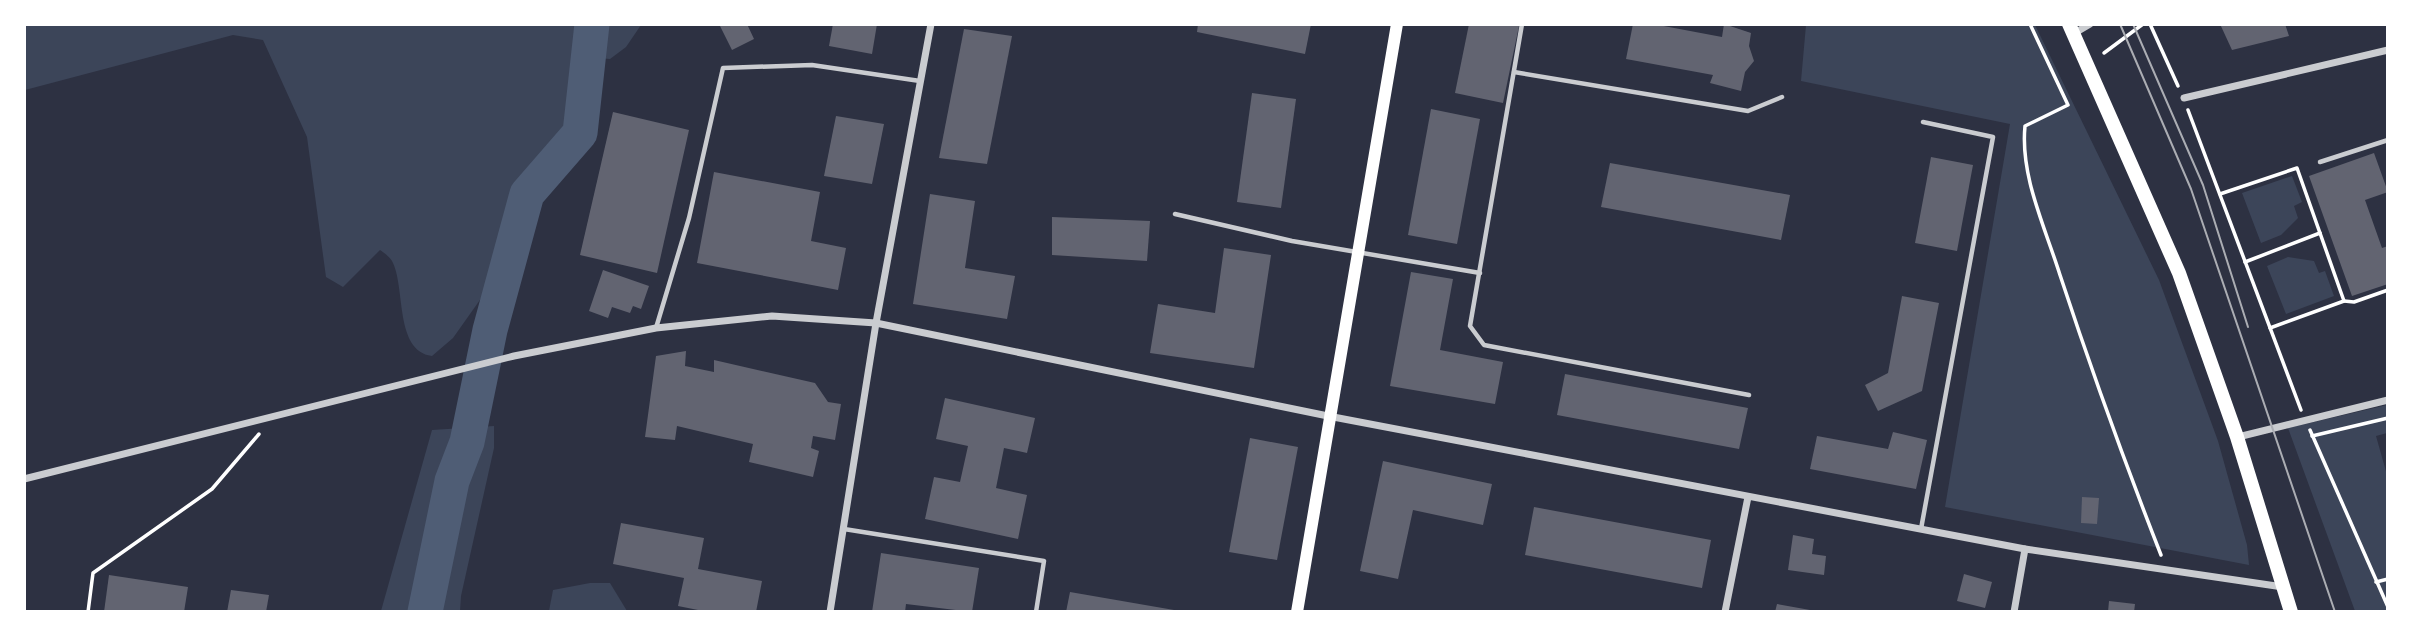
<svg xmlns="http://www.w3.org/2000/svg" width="2412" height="636" font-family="'Noto Serif',serif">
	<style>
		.green { fill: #3c4559 }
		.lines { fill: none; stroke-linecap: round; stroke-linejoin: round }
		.river { stroke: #4f5d75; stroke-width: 35 }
		.building { fill: #626471 }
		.path { stroke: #fff; stroke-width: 3.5 }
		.service { stroke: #caccd0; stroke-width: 4.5 }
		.minor { stroke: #caccd0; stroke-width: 7 }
		.secondary { stroke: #fff; stroke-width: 12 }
		.primary { stroke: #fff; stroke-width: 14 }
		.tram { stroke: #abadb3; stroke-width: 2 }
	</style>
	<rect width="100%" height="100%" fill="#2d3142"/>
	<g class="green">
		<path d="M25,24H584L585,25L572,128L513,198L487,290L453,338L432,356C394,351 406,287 392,261C390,257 384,253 380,250L343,287L326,277L307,137L263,40L233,35L25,90Z"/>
		<polygon points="599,25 600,24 641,25 626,47 610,59 598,58"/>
		<polygon points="1806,25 2035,25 2159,280 2218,441 2247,545 2249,565 1945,507 2010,124 1801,81"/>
		<polygon points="2292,176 2302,202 2294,206 2298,218 2281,235 2261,243 2242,193"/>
		<polygon points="2288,257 2314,261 2319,273 2325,271 2334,296 2286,314 2267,266"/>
		<polygon points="2387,405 2387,433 2376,436 2387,475 2387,611 2355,611 2288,428"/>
		<polygon points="494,426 494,448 461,596 460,611 381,611 432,430"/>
		<polygon points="590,583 610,583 627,611 549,611 553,590"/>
	</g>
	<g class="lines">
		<polyline class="river" points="425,612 452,481 467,442 490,330 527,194 580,133 592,24"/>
	</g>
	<g class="building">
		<polygon points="719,24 747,24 754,39 732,50"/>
		<polygon points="833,24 877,24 872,54 829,46"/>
		<polygon points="1198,24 1311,24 1305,54 1197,32"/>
		<polygon points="1469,24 1519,26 1503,103 1455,93"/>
		<polygon points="1633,24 1653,24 1722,37 1724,24 1751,33 1749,46 1754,61 1745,72 1741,91 1710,83 1713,75 1626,59"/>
		<polygon points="2220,24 2285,24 2289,36 2232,50"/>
		<polygon points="964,29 1012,36 987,164 939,158"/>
		<polygon points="1252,93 1296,99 1281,208 1237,202"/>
		<polygon points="1431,109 1480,119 1457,244 1408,235"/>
		<polygon points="613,112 689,130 657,273 580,255"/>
		<polygon points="836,116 884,124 872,184 824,176"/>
		<polygon points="2374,153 2388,192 2365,200 2382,248 2388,246 2388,284 2352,296 2309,176"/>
		<polygon points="1931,157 1973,165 1957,251 1915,243"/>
		<polygon points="1610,163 1790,195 1781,240 1601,207"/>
		<polygon points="714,172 820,192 811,241 846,248 838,290 697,263"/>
		<polygon points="930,194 975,201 965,268 1015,276 1007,319 913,304"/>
		<polygon points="1052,217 1150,221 1147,261 1052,255"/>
		<polygon points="1224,248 1271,255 1254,368 1150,353 1158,304 1215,313"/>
		<polygon points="603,270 649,286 641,309 633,306 630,313 612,307 608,318 589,311"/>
		<polygon points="1411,272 1453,279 1440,350 1503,362 1495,404 1390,386"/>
		<polygon points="1902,296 1939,303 1922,391 1878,411 1865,385 1888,373"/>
		<polygon points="686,351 685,366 714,372 714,360 815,383 828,402 841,404 835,440 813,436 811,448 819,451 813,477 749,462 753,444 677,426 675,440 645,437 656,356"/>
		<polygon points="1565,374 1748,408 1739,449 1557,415"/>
		<polygon points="945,398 1035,418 1027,453 1004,448 996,488 1027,495 1018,539 925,519 934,477 960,482 968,446 936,439"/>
		<polygon points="1893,432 1927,440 1916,489 1810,469 1817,436 1888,449"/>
		<polygon points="1250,438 1298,447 1277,560 1229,552"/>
		<polygon points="1383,461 1492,484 1483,525 1413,510 1398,579 1360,571"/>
		<polygon points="2082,497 2099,498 2097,524 2081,523"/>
		<polygon points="1534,507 1711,540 1702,588 1525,555"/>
		<polygon points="621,523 704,538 698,569 762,581 756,612 708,612 678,606 684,578 613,564"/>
		<polygon points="1793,535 1814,539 1812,554 1826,556 1824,575 1788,570"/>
		<polygon points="881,553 979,568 972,612 906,604 905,612 872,612"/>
		<polygon points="1964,574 1992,582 1985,608 1957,601"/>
		<polygon points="109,575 188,587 184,612 104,612"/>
		<polygon points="231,590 269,595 266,612 227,612"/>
		<polygon points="1070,592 1174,610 1174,612 1066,612"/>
		<polygon points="2109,601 2135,604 2134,612 2108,612"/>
		<polygon points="1777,604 1810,610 1810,612 1775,612"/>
	</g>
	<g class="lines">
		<g class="path">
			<path d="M2030,24L2068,105L2025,126C2020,176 2045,227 2060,275C2091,369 2125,463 2161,555"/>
			<polyline points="2150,24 2178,86"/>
			<polyline points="2104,53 2143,24"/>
			<polyline points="2188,110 2301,410"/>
			<polyline points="2220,194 2297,168 2344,301 2270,328"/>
			<polyline points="2245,262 2320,233"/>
			<polyline points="2344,301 2354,302 2388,290"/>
			<polyline points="2310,430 2388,607"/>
			<polyline points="2312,436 2388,418"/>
			<polyline points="2376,582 2388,579"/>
			<polyline points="88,612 93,573 212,489 259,434"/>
		</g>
		<g class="service">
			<polyline points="1522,24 1470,326 1484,345 1749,395"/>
			<polyline points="1514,72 1748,111 1782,97"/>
			<polyline points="2320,162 2388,140"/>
			<polyline points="1175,214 1292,241 1480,273"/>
			<polyline points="656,328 689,218 723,68 812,65 920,81"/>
			<polyline points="844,529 1044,561 1036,612"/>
			<polyline points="1921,529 1993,137 1923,122"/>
		</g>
		<g class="minor">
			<polyline points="2073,34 2090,24"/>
			<polyline points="2184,98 2388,50"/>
			<polyline points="2238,437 2388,400"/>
			<polyline points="24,479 514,356 656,328 772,316 876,323 1328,416 2025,549 2283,587"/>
			<polyline points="830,612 876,323 931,24"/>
			<polyline points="1725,612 1748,497"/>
			<polyline points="2014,612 2025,549"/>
		</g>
		<polyline class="secondary" points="1297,612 1397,24"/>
		<polyline class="primary" points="2069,24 2179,273 2237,437 2291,612"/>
		<g class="tram">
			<polyline points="2120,24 2191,189 2335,612"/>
			<polyline points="2133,24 2203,185 2248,327"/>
		</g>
	</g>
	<rect width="2412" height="636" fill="none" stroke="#ffffff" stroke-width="52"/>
</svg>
